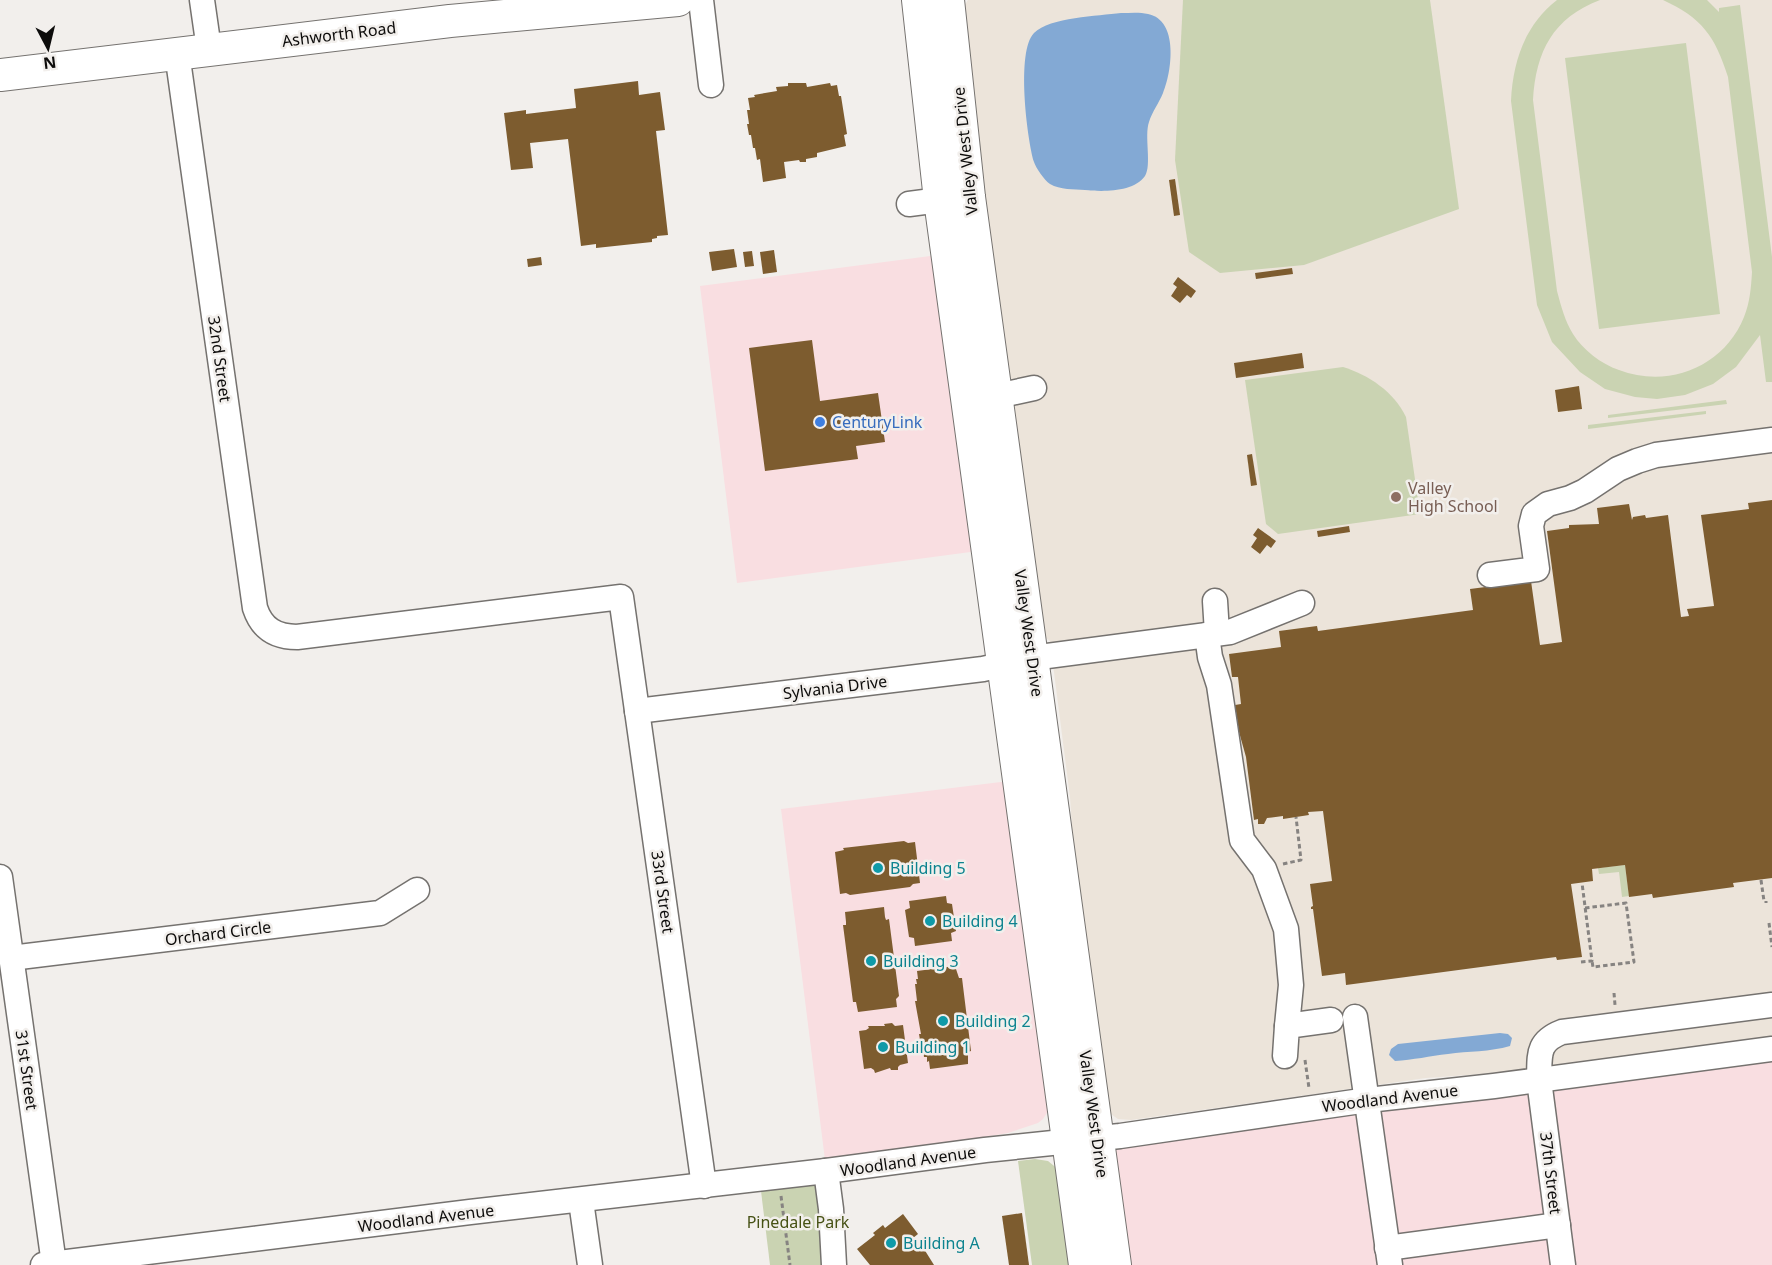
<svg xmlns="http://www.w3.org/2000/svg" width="1772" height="1265" font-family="'Noto Sans',sans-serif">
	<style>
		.commercial { fill: #f9dee1 }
		.built { fill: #ece4da }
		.green { fill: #cad3b2 }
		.water { fill: #83a9d4 }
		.building { fill: #7d5c2f }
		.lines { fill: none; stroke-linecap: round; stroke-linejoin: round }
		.minor-casing { stroke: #75726f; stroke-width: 27 }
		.major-casing { stroke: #75726f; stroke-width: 34 }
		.path { stroke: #868381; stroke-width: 3; stroke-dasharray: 4.5 3; stroke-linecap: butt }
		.minor { stroke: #fff; stroke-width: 24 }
		.major { stroke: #fff; stroke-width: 32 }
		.shop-dot { fill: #3f7fe0; stroke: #f2efec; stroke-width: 2 }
		.education-dot { fill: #8d6e63; stroke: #f2efec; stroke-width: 2 }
		.culture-dot { fill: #0f9aa8; stroke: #f2efec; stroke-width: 2 }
		.labels { text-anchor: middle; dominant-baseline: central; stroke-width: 5; stroke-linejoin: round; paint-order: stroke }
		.street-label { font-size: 16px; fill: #0d0c0b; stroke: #f2efec }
		.shop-label { font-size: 16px; fill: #366cbe; stroke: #f2efec; text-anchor: start }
		.education-label { font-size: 16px; fill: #785e54; stroke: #f2efec; text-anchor: start }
		.culture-label { font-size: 16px; fill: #0d838f; stroke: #f2efec; text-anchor: start }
		.park-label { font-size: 16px; fill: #465115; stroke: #f2efec }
	</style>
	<rect width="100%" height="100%" fill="#f2efec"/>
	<g class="commercial">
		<polygon points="938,255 978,551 737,583 700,286"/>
		<polygon points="1009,781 1050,1108 1043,1119 1038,1123 1008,1133 914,1149 825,1160 781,809"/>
		<polygon points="1772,1049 1772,1265 1115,1265 1101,1161 1120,1136"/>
	</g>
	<polygon class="built" points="968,0 1772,0 1772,1038 1510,1072 1426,1078 1131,1120 1118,1119 1108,1112 1079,931 1070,797 1050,641 1042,635 1003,367 964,6"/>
	<g class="green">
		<polygon points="1183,0 1430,0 1459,209 1304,265 1220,273 1189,252 1175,160"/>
		<path d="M1557,0H1600C1553,18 1536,51 1533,100L1557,291C1561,306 1565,321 1573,334C1583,350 1601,364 1619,370C1668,389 1724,367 1744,317C1750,302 1751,288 1752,272L1728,77C1715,36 1702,18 1663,0H1707L1719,12V8L1740,5L1772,257V382H1766L1760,335L1736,367L1713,384L1685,395L1657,399L1635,397L1605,389L1580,372L1552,342L1537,305L1511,101C1513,61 1525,25 1557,0Z"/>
		<polygon points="1686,43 1720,314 1599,329 1565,58"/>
		<path d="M1343,367C1369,375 1394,392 1406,417L1420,514L1278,534L1266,524L1245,380Z"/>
		<polygon points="1726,400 1727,404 1608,418 1608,415"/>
		<polygon points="1706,411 1706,414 1588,429 1588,425"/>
		<polygon points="1625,865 1629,896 1622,897 1619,872 1599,874 1598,868"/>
		<polygon points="1035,1159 1048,1161 1059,1170 1075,1265 1032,1265 1018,1161"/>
		<polygon points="828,1183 834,1265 770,1265 761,1191"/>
	</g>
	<g class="water">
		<path d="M1121,13C1130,13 1140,12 1148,14C1179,20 1172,72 1163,93C1159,103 1152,112 1149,122C1144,136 1152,165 1145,176C1134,192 1103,192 1085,190C1074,189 1060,190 1050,184C1044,180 1036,168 1034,162C1027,138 1016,51 1034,33C1050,17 1098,16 1121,13Z"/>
		<path d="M1500,1033L1508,1034L1512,1038L1510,1046C1490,1052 1468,1051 1448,1054C1430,1056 1413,1060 1395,1061L1389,1055L1391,1049L1398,1044Z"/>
	</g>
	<g class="building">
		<polygon points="638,81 639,95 660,92 665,130 656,131 668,235 657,236 657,238 652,239 652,242 596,248 596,244 581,246 568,139 530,143 533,168 511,170 504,113 526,110 526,114 576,108 574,89"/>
		<polygon points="788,83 806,83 807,87 830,83 831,86 837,85 839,96 841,96 847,134 844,135 846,146 817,153 817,157 806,159 806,162 800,162 799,160 784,162 786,178 763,182 760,159 757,160 755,148 753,148 751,135 749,135 747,124 749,124 747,110 750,110 748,98 755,97 754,95 777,91 776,87 788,86"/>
		<polygon points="1175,179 1180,215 1174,216 1169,180"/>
		<polygon points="734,249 737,267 712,271 709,252"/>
		<polygon points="774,250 777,272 763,274 760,252"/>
		<polygon points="752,251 754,266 745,267 743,252"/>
		<polygon points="541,257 542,265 528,267 527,259"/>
		<polygon points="1292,268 1293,274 1256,279 1255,273"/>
		<polygon points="1178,277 1196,291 1191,298 1187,295 1180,303 1171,296 1177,287 1173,284"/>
		<polygon points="812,340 820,401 878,393 885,442 856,446 858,459 765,471 749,348"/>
		<polygon points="1302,353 1304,368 1236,378 1234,363"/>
		<polygon points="1579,386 1582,409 1558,412 1555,390"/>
		<polygon points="1252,454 1257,485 1251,486 1247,455"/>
		<polygon points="1772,500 1772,878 1733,883 1734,887 1653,898 1652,894 1629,897 1625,865 1592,869 1593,881 1571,884 1582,957 1557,960 1556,957 1346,985 1345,973 1322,976 1313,909 1311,909 1311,907 1313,906 1310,884 1332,881 1323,811 1308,812 1309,815 1283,819 1283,816 1267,818 1264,824 1258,824 1258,819 1254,820 1246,757 1239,732 1235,705 1241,704 1238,677 1232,677 1229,654 1281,647 1279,631 1317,626 1318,631 1473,610 1470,589 1531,581 1540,645 1562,642 1547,531 1569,528 1569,525 1599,524 1597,508 1629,504 1632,520 1633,517 1645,515 1646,518 1668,515 1681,617 1689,616 1687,609 1714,606 1701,515 1749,509 1748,503"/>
		<polygon points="1349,526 1350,532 1318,537 1317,531"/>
		<polygon points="1258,528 1276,541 1271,548 1267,545 1260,554 1251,547 1257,538 1253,535"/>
		<polygon points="904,841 908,843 915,842 920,883 913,884 910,887 850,895 846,893 840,894 835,852 844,850 843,848"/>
		<polygon points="946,896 947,903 952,904 956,931 951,933 952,941 915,946 914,938 909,937 905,910 910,908 909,901"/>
		<polygon points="884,907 885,917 886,920 889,919 899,996 896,999 897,1007 858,1012 856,1002 853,1002 843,925 846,925 846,922 845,912"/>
		<polygon points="955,966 959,978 962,978 971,1051 968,1052 968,1064 930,1069 929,1061 927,1062 927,1057 924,1057 922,1040 920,1040 919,1034 921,1034 915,1001 917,1001 915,984 917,984 916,979 918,979 917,971"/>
		<polygon points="892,1023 895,1026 903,1025 908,1063 900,1065 898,1067 898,1070 891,1070 890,1068 875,1073 874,1070 871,1068 864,1069 859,1031 866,1030 869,1028 868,1026 885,1026 884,1024"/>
		<polygon points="1022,1213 1029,1265 1009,1265 1002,1216"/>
		<polygon points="903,1214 918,1234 913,1238 922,1250 924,1249 934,1265 870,1265 857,1249 875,1235 873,1233 883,1225 885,1228"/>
	</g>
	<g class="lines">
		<g class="minor-casing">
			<g id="minor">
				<polyline points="202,0 209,49"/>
				<polyline points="701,0 711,85"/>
				<path d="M177,53L255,608C262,629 276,637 297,637L621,597L704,1186"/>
				<polyline points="909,204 955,198"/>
				<polyline points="997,396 1034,388"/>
				<polyline points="1490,575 1537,569 1531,526 1534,514 1548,504 1570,498 1585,491 1618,469 1637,461 1656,455 1772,440"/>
				<polyline points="1215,601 1217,633"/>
				<polyline points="1207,635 1210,657 1219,685 1242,840 1264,869 1286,929 1291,985 1287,1026"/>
				<polyline points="637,711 983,669 1032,658 1230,632 1302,603"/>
				<polyline points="0,877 54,1264"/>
				<polyline points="11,958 380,913 417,890"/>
				<polyline points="1355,1017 1390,1265"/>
				<polyline points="1285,1056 1287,1026 1331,1020"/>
				<polyline points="826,1171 831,1209 834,1265"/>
				<polyline points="581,1201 590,1265"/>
				<polyline points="1387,1248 1558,1225"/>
				<polyline points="43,1265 470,1212 826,1171 985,1150 1120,1136 1368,1100 1494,1086 1772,1049"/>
				<path d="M1563,1265L1539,1080C1540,1056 1536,1042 1562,1032L1772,1005"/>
			</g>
		</g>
		<g class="major-casing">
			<g id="major">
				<polyline points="918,0 940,200 1085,1265"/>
				<polyline points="948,0 969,197 1115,1265"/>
				<polyline points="0,75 450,21 678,0"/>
			</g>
		</g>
		<g class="path">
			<polyline points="1283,864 1301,860 1296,817"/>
			<polyline points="1761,880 1764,901"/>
			<polyline points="1766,901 1766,903"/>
			<polyline points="1585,908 1626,903 1634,962 1593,967 1592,961"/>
			<polyline points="1769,923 1772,947"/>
			<polyline points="1581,962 1592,961 1582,883"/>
			<polyline points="1614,993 1615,1005"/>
			<polyline points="1305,1060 1309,1088"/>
			<polyline points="781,1196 790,1265"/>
		</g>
		<use href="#minor" class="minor"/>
		<use href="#major" class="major"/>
	</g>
	<circle class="shop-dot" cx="820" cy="422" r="6"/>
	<circle class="education-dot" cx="1396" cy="497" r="6"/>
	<g class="culture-dot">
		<circle cx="878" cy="868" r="6"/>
		<circle cx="930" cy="921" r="6"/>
		<circle cx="871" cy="961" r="6"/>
		<circle cx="943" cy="1021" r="6"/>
		<circle cx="883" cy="1047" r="6"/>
		<circle cx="891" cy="1243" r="6"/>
	</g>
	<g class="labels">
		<g class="street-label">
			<text transform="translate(339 34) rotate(-7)">Ashworth Road</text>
			<text transform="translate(965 151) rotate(-96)">Valley West Drive</text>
			<text transform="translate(220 359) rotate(82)">32nd Street</text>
			<text transform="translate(1029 633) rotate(82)">Valley West Drive</text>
			<text transform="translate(835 687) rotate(-7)">Sylvania Drive</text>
			<text transform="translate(663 892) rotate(82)">33rd Street</text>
			<text transform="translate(218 933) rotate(-7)">Orchard Circle</text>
			<text transform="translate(27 1070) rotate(82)">31st Street</text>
			<text transform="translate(1390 1098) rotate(-7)">Woodland Avenue</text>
			<text transform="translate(1094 1114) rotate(82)">Valley West Drive</text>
			<text transform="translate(908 1161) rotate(-8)">Woodland Avenue</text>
			<text transform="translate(1551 1173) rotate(83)">37th Street</text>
			<text transform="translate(426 1218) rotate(-7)">Woodland Avenue</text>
		</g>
		<g class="shop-label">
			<text x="832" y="422">CenturyLink</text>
		</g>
		<g class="education-label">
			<text x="1408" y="488">Valley<tspan x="1408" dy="18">High School</tspan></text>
		</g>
		<g class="culture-label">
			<text x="890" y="868">Building 5</text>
			<text x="942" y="921">Building 4</text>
			<text x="883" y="961">Building 3</text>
			<text x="955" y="1021">Building 2</text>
			<text x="895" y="1047">Building 1</text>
			<text x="903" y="1243">Building A</text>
		</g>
		<g class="park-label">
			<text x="798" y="1222">Pinedale Park</text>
		</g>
	</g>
	<g transform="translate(48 48) rotate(173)" stroke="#f2efec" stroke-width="4.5" paint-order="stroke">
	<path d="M0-4.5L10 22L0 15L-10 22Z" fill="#0d0c0b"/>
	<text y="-9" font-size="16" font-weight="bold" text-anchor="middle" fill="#0d0c0b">N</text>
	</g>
</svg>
